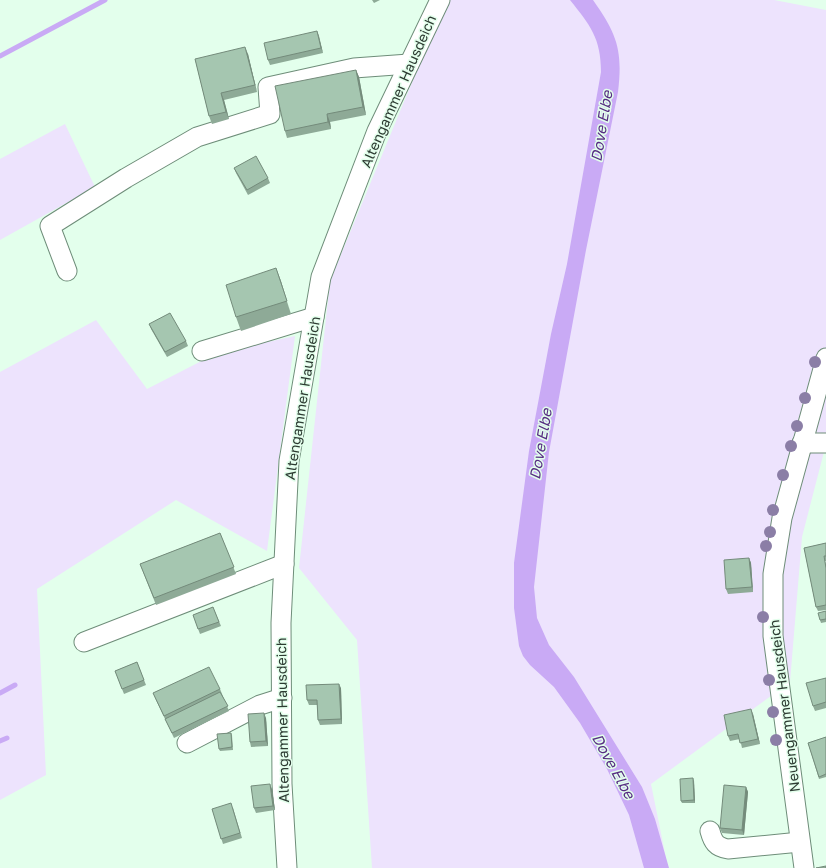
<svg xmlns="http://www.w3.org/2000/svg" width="826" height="868" font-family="'Golos Text',sans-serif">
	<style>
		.green { fill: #ede3fd }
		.water { fill: #c9aaf5 }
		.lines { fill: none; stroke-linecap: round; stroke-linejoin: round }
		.stream { stroke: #c9aaf5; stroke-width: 5 }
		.minor-casing { stroke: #6e8d79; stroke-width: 21 }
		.minor { stroke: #fff; stroke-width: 19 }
		.tree { fill: #8b7ea6 }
		.wall { fill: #8eaa97 }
		.shaded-wall { fill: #748b7b }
		.building { fill: #a5c6b0; stroke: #748b7b }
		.labels { text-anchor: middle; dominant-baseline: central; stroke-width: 3; stroke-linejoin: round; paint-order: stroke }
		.street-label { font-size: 14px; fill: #2d3b32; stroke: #e3ffec }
		.water-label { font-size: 15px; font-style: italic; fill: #572d83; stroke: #e3ffec }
	</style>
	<rect width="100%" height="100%" fill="#e3ffec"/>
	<g class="green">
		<polygon points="446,0 774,0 826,10 826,444 802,537 790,682 651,784 668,868 372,868 357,640 299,568 330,281"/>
		<polygon points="65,124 95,187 0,240 0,159"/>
		<polygon points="96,320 147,389 217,353 295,336 267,551 176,500 37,589 46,775 0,800 0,372"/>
	</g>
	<path class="water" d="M570,0H593C617,34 623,50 618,92L586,250L549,452L534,587L537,618L549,645L574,677L642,787L655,819L669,868H644L629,815L607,769L580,723L554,687L530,665L523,656L519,646L514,608V563L529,451L551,334L567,264L601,72C601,38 590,25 570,0Z"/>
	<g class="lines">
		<g class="stream">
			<polyline points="0,56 105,0"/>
			<polyline points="0,693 15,685"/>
			<polyline points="0,741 7,738"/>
		</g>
		<g class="minor-casing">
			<g id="minor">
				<polyline points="67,271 50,226 126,178 197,137 270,114 268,87 354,68 409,64"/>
				<polyline points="202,351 314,317"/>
				<polyline points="802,443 826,443"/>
				<polyline points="84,642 284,564"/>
				<polyline points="187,743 260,705 282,698"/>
				<path d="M710,831C713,842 716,847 728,849L800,842"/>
				<polyline points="287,868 282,784 281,623 289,461 321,277 377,131 440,0"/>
				<polyline points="804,868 773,636 773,574 782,518 826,358"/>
			</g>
		</g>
		<use href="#minor" class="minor"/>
	</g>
	<g class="tree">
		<circle cx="815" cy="362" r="6"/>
		<circle cx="805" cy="398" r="6"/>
		<circle cx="797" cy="426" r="6"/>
		<circle cx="791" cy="446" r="6"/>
		<circle cx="783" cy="475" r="6"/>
		<circle cx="773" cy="510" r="6"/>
		<circle cx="770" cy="532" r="6"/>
		<circle cx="766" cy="546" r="6"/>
		<circle cx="763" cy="617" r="6"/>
		<circle cx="769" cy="680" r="6"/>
		<circle cx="773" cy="712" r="6"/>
		<circle cx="776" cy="740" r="6"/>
	</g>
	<g class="wall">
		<polygon points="372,0 380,0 374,3"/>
		<polygon points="317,31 323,53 270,65 268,60"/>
		<polygon points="248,54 257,92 224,100 229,119 212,124 209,116 195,59"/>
		<polygon points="356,70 359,77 366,115 330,122 331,129 287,138 285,131"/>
		<polygon points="234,168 268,178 270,183 248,195 236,173"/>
		<polygon points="276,268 291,314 241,331 236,317"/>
		<polygon points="149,324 186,341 188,346 167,357 151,329"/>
		<polygon points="220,533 236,574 156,605 140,564"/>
		<polygon points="826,543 826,561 825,561 826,564 826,610 818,611 816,607 804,548"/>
		<polygon points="749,558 751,563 753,592 728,594 726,589"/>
		<polygon points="213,607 221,626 200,634 193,615"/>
		<polygon points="826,611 826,622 821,623 820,620"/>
		<polygon points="137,662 146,685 124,694 115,671"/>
		<polygon points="826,678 826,708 815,711 813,706"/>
		<polygon points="341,688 342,724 320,725 318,720 317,705 309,705 307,700"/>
		<polygon points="220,689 229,711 174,738 156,700 153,693"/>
		<polygon points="753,714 760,744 742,748 740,739 730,741 728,736"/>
		<polygon points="266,718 268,746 251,747 250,742"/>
		<polygon points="231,733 232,735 233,750 220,751 219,749"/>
		<polygon points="826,737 826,777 819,779 808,743"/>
		<polygon points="694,781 695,803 682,803 681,801"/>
		<polygon points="746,787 748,792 744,835 722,833 720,828"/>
		<polygon points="272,789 275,810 256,813 254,808"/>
		<polygon points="233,808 242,838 223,844 212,809"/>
	</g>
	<g class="shaded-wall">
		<polygon points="317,31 319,36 323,53 321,48"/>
		<polygon points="245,47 248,54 257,92 255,85"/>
		<polygon points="356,70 359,77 366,115 363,107"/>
		<polygon points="221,93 224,100 229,119 226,112"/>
		<polygon points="327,114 330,122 331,129 328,122"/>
		<polygon points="276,268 281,281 291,314 287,301"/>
		<polygon points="749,558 751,563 753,592 752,587"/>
		<polygon points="339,684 341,688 342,724 341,719"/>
		<polygon points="751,709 753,714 760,744 758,739"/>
		<polygon points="264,713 266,718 268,746 266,741"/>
		<polygon points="693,778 694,781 695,803 694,800"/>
		<polygon points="270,784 272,789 275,810 273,806"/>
		<polygon points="746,787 748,792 744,835 742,830"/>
	</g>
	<g class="building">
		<polygon points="317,31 321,48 268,60 264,43"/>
		<polygon points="245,47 255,85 221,93 226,112 209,116 195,59"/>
		<polygon points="356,70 363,107 327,114 328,122 285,131 275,86"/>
		<polygon points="256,156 268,178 247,190 234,168"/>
		<polygon points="276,268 287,301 236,317 226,285"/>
		<polygon points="170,313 186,341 165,352 149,324"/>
		<polygon points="220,533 234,567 154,598 140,564"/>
		<polygon points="826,543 826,556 824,556 826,568 826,605 816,607 804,548"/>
		<polygon points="749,558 752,587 726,589 724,560"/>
		<polygon points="213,607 219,622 198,629 193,615"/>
		<polygon points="826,611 826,619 820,620 818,613"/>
		<polygon points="137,662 144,680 122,689 115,671"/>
		<polygon points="209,667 220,689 164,716 153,693"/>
		<polygon points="826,678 826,702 813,706 806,683"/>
		<polygon points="339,684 341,719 318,720 317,700 307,700 306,685"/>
		<polygon points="220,692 228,706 172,733 165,719"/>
		<polygon points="751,709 758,739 740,743 738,734 728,736 724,715"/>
		<polygon points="264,713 266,741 250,742 248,714"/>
		<polygon points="231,733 232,747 219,749 217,734"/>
		<polygon points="826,737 826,774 819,777 808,743"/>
		<polygon points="693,778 694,800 681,801 680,779"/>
		<polygon points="270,784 273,806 254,808 251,786"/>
		<polygon points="724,785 746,787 742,830 720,828"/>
		<polygon points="231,803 240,833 221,839 212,809"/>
		<polygon points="826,866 826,868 816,868"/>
	</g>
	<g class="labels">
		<g class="street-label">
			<text transform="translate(398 91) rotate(-66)">Altengammer Hausdeich</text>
			<text transform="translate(302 398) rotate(-81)">Altengammer Hausdeich</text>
			<text transform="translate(784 706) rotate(-97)">Neuengammer Hausdeich</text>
			<text transform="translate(282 720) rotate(-91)">Altengammer Hausdeich</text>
		</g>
		<g class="water-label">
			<text transform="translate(601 126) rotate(-81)">Dove Elbe</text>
			<text transform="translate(540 444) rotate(-80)">Dove Elbe</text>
			<text transform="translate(614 766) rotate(61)">Dove Elbe</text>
		</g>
	</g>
</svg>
